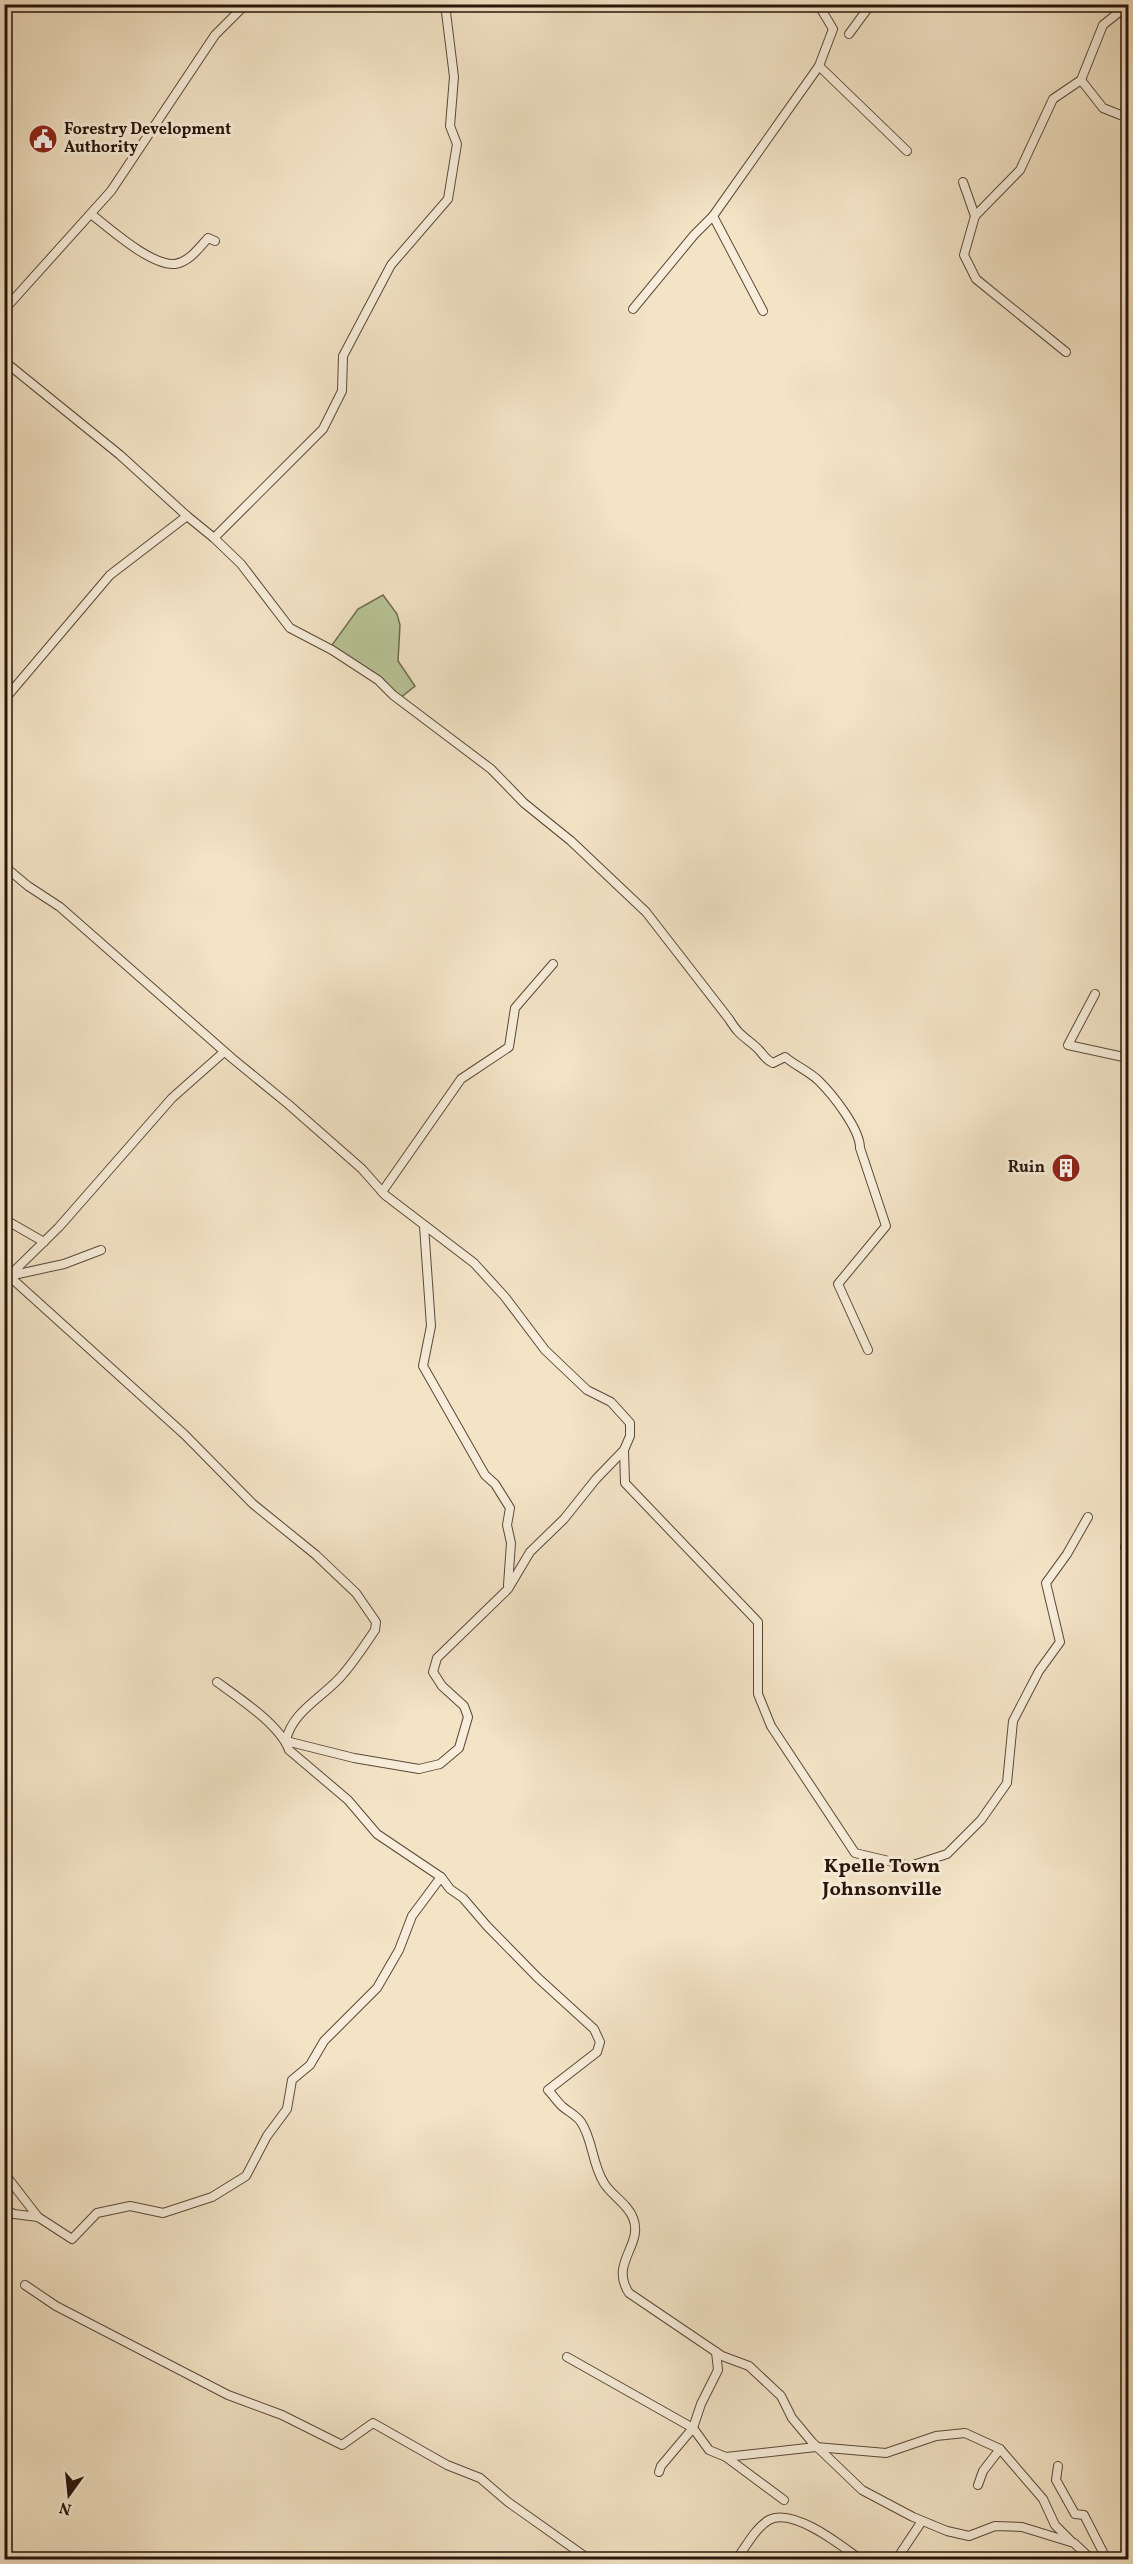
<svg xmlns="http://www.w3.org/2000/svg" width="1133" height="2564" font-family="Vollkorn,serif">
	<style>
		.green { fill: #b8c597; stroke: #706c50; stroke-width: 1.5 }
		.lines { fill: none; stroke-linecap: round; stroke-linejoin: round }
		.street-casing { stroke: #5b4839; stroke-width: 10 }
		.street { stroke: #f7edda; stroke-width: 8 }
		.labels { text-anchor: middle; dominant-baseline: central; stroke-width: 6; stroke-linejoin: round; paint-order: stroke }
		.poi-label { font-size: 16px; font-weight: bold; fill: #28140a; stroke: #f7edda; text-anchor: start }
		.quarter-label { font-size: 20px; font-weight: bold; fill: #28140a; stroke: #f7edda }
	</style>
	<rect width="100%" height="100%" fill="#f3e4c6"/>
	<filter id="stains"><feTurbulence type="fractalNoise" baseFrequency=".00333" numOctaves="4"/><feColorMatrix values="0 0 0 0 .2 0 0 0 0 .09 0 0 0 0 .02 0 0 0 .5 -.17"/></filter>
	<radialGradient id="worn" r=".72"><stop offset=".6" stop-color="#630" stop-opacity="0"/><stop offset="1" stop-color="#630" stop-opacity=".3"/></radialGradient>
	<polygon class="green" points="383,595 397,614 400,625 398,661 415,686 400,698 332,645 358,609"/>
	<g class="lines">
		<g class="street-casing">
			<g id="street">
				<polyline points="849,34 871,4"/>
				<polyline points="819,66 907,151"/>
				<polyline points="1081,80 1103,108 1128,118"/>
				<polyline points="963,182 975,216"/>
				<path d="M91,214C109,228 151,266 175,264C189,262 199,248 208,238L215,241"/>
				<polyline points="633,309 694,235 713,216"/>
				<polyline points="4,310 111,191 215,35 246,4"/>
				<polyline points="763,311 713,216 819,66 833,29 818,4"/>
				<polyline points="1066,352 976,279 964,255 975,216 1020,170 1053,99 1081,80 1103,25 1128,5"/>
				<path d="M4,361L120,455L187,516L214,538L241,564L290,628L332,650L378,680L393,695L491,769L524,803L571,841L646,912L729,1019C739,1035 742,1035 756,1047C763,1053 764,1059 773,1063L785,1057C796,1066 810,1072 819,1081C833,1095 860,1129 860,1148L886,1226L838,1284L868,1350"/>
				<polyline points="214,538 323,429 342,391 343,356 391,265 448,199 457,144 450,126 454,77 445,4"/>
				<polyline points="4,700 110,575 187,516"/>
				<polyline points="4,866 28,886 60,907 233,1059 288,1104 362,1169 385,1195 474,1263 505,1297 545,1350 587,1390 611,1402 630,1423 630,1436 624,1450 596,1479 564,1519 530,1552 508,1589 437,1658 433,1672 442,1686 464,1706 468,1717 459,1748 440,1764 419,1769 354,1758 286,1741"/>
				<polyline points="1095,994 1068,1045 1128,1058"/>
				<path d="M224,1052L172,1098L59,1227L9,1276L185,1435L253,1504L316,1555L356,1593L376,1622L375,1630C365,1645 355,1660 344,1673C327,1695 291,1711 286,1741"/>
				<polyline points="382,1192 461,1079 509,1047 515,1008 553,964"/>
				<polyline points="4,1219 44,1242"/>
				<polyline points="424,1226 431,1326 423,1366 485,1475 495,1484 510,1508 507,1525 511,1543 508,1585"/>
				<polyline points="4,1272 9,1276 64,1264 101,1250"/>
				<polyline points="624,1450 625,1483 758,1622 758,1694 771,1726 855,1853 910,1866 947,1854 981,1820 1007,1783 1013,1721 1039,1671 1060,1642 1046,1583 1067,1554 1088,1517"/>
				<polyline points="1125,1547 1128,1550"/>
				<path d="M217,1682C239,1698 280,1725 289,1750L348,1800L377,1834L441,1877L450,1889L463,1898L487,1926L538,1978L594,2029L600,2042L597,2052L548,2090C553,2095 558,2103 563,2107C569,2112 577,2116 581,2122C593,2140 592,2164 604,2183C611,2195 628,2204 633,2218C644,2245 609,2263 629,2293L722,2356L749,2366L781,2396L792,2418L812,2442L862,2490L913,2517L947,2531L969,2536L995,2526L1022,2527L1074,2543L1092,2560"/>
				<polyline points="4,2173 38,2217"/>
				<polyline points="4,2209 14,2214 38,2217 72,2239 97,2213 130,2206 163,2213 212,2197 246,2176 267,2136 287,2109 292,2080 310,2065 324,2041 377,1988 399,1950 412,1916 441,1877"/>
				<polyline points="25,2285 56,2306 228,2395 282,2415 342,2445 373,2423 447,2465 480,2478 508,2502 590,2560"/>
				<polyline points="716,2352 718,2370 701,2404 693,2428 709,2450 726,2457 816,2447 886,2453 936,2436 965,2433 1000,2449 1043,2499 1055,2525 1071,2541"/>
				<polyline points="567,2357 693,2428 661,2466 659,2472"/>
				<polyline points="726,2457 784,2500"/>
				<polyline points="1058,2466 1056,2480 1075,2514 1084,2515 1107,2560"/>
				<polyline points="978,2485 983,2471 1000,2449"/>
				<path d="M736,2560C745,2548 756,2527 769,2520C793,2507 842,2546 861,2560"/>
				<polyline points="896,2560 922,2521"/>
			</g>
		</g>
		<use href="#street" class="street"/>
	</g>
	<defs>
		<g id="civic-disc" transform="scale(1.5)"><circle r="9.5" fill="#8f2418" stroke="#f7edda"/><path d="M-.6-6.5H3V-4.5H.6V-3L4-1V1h2V6H-6V1h2V-1L-.6-3ZM-1.2 2.5V6h2.4V2.5Z" fill="#fff"/></g>
		<g id="building-disc" transform="scale(1.5)"><circle r="9.5" fill="#8f2418" stroke="#f7edda"/><path d="M-4-6H4V6H1V3H-1V6H-4ZM-2.5-4.3h1.7v1.8h-1.7ZM.8-4.3h1.7v1.8H.8ZM-2.5-1h1.7V.8h-1.7ZM.8-1h1.7V.8H.8Z" fill="#fff"/></g>
	</defs>
	<g fill-rule="evenodd">
		<use href="#civic-disc" x="43" y="139"/>
		<use href="#building-disc" x="1066" y="1168"/>
	</g>
	<g class="labels">
		<g class="poi-label">
			<text x="64" y="130">Forestry Development<tspan x="64" dy="18">Authority</tspan></text>
			<text x="1045" y="1168" text-anchor="end">Ruin</text>
		</g>
		<g class="quarter-label">
			<text x="882" y="1867">Kpelle Town<tspan x="882" dy="23">Johnsonville</tspan></text>
		</g>
	</g>
	<rect width="1133" height="2564" fill="none" stroke="#f3e4c6" stroke-width="24"/>
	<rect x="6" y="6" width="1121" height="2552" fill="none" stroke="#28140a" stroke-width="3"/>
	<rect x="12" y="12" width="1109" height="2540" fill="none" stroke="#28140a" stroke-width="1.5"/>
	<g transform="translate(69 2495) rotate(195)" stroke="#f7edda" stroke-width="4.5" paint-order="stroke">
	<path d="M0-4.5L10 22L0 15L-10 22Z" fill="#28140a"/>
	<text y="-9" font-size="16" font-weight="bold" text-anchor="middle" fill="#28140a">N</text>
	</g>
	<rect width="100%" height="100%" filter="url(#stains)"/>
	<rect width="100%" height="100%" fill="url(#worn)"/>
</svg>
